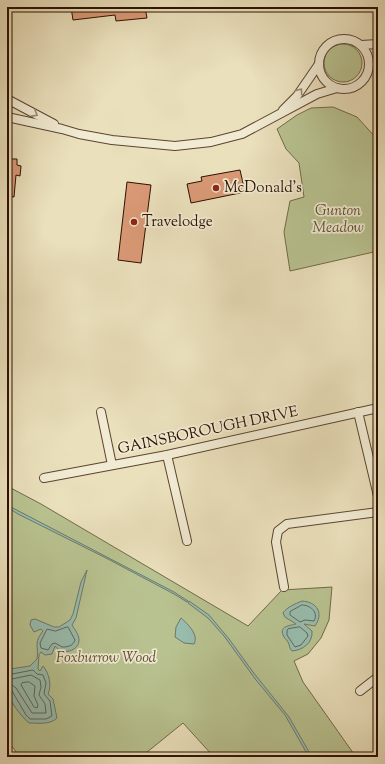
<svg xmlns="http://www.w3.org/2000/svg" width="385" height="764" font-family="'Sorts Mill Goudy',serif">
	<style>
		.green { fill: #b8c290; stroke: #726948 }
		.water { fill: #98bdaf; stroke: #6d7869 }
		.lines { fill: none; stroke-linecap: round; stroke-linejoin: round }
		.shore { stroke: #626658; stroke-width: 1 }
		.building { fill: #da9976; stroke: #2c1001 }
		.minor-casing { stroke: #5c4430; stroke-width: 10 }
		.minor { stroke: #f1ebd3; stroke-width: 8 }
		.oneway { stroke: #988874 }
		.poi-dot { fill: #8f2418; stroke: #f1ebd3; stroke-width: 1.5 }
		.labels { text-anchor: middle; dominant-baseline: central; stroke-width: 3.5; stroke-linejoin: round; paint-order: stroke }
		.poi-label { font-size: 15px; fill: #2c1001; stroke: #f1ebd3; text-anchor: start }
		.park-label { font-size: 15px; font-style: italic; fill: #5d4e33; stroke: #f1ebd3 }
		.street-label { font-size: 15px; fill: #2c1001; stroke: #f1ebd3 }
	</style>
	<rect width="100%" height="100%" fill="#eae0bc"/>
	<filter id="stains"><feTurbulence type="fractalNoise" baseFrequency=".005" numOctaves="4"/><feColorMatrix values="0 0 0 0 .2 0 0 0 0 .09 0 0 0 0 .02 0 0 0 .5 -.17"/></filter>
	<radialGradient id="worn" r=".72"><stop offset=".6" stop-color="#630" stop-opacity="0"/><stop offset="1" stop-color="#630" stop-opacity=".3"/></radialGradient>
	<g class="green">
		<circle cx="343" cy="63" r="19"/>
		<polygon points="333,107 357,117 378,140 378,251 290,271 284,232 290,201 304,197 299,163 286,149 277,129 297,115 311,108"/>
		<polygon points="7,486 41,504 248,626 282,590 332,587 329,620 321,638 308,654 294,661 303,682 356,757 214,757 183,723 141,757 20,757 7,740"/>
	</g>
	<g class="water">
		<polygon points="7,505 174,592 188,601 187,602 174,594 106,558 18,514 7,507"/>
		<path d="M87,570L76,618L72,625C74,629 79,634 79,640C79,651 62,656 55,646L52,654L45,655L41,652L39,655L38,669L40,671L43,666C49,673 52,685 48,694L53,699L57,718C50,725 38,723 29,723C20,715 8,700 7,688C6,683 7,678 7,672L10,669L30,666L37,659C39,645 33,644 43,631L41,629L34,632L30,625L31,620L35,619L54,627H59L70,620L73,614L81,582Z"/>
		<polygon points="189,601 209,615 229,639 253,672 289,717 312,757 309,757 285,715 256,680 224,636 208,618 188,603"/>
		<path d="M302,601C317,602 324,613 315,626L304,624L312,631C313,643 303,650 292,651C289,648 290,646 288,642C287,640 285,639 284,637C278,626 289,626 296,624L285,617L283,613C287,607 295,604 302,601Z"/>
		<path d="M181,618C188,624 199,635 194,644L184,643L175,637L176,627Z"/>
	</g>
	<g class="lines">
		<g class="shore">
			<path d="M302,605C310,605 319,612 314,621L305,620L300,622L290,615V612Z"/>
			<path d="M68,627L75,640C73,646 68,647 62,647L55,643L52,644L48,650L41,648L40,643L47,629L55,631Z"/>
			<polygon points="300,627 307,633 308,636 301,645 295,647 287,635 287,631 288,629"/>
			<polyline points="7,675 33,670 37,674 43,675 46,683 44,694 50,701 52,716 46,719 30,719 26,715 12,691 7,689"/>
			<polyline points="7,680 31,675 40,680 41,687 39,695 45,704 46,713 32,713 16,688 12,685 7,684"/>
			<polygon points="29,682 35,686 34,696 38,705 37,708 34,707 21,685 22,683"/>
		</g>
	</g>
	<g class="building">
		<polygon points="71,7 145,7 147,18 116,21 115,15 73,20"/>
		<polygon points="7,159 17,159 17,165 21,166 20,176 16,175 14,197 7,196"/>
		<polygon points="240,170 245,192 191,203 187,184 202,181 201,177"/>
		<polygon points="127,182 151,185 141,263 118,260"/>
	</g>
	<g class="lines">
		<g class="minor-casing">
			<g id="minor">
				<circle cx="344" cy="64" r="25"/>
				<polyline points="361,45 378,44"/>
				<polyline points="7,99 54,124"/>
				<polyline points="283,110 297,96 319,64"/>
				<polyline points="7,117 62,129 79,134 112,140 175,146 211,142 242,134 317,94 337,88"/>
				<polyline points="101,412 112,465"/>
				<polyline points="358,412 378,496"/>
				<polyline points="167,455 187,541"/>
				<polyline points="44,478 167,455 378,408"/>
				<polyline points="284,587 276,542 278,531 287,524 378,512"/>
				<polyline points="360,691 378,677"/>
			</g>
		</g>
		<use href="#minor" class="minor"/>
	</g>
	<defs><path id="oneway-chevron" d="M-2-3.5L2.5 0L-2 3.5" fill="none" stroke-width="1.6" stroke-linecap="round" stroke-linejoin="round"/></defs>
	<g class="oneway">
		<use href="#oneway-chevron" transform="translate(300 91) rotate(-54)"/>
		<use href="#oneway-chevron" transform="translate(35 114) rotate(29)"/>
	</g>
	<g class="poi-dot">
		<circle cx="216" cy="188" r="4"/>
		<circle cx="134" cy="222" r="4"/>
	</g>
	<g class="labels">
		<g class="poi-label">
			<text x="224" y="188">McDonald's</text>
			<text x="142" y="222">Travelodge</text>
		</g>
		<g class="park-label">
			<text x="338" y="211">Gunton<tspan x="338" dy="17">Meadow</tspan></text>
			<text x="106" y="658">Foxburrow Wood</text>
		</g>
		<g class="street-label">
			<text transform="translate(208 431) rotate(-12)">GAINSBOROUGH DRIVE</text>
		</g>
	</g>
	<rect width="385" height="764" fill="none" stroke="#eae0bc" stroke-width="24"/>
	<rect x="8" y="8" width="369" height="748" fill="none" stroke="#2c1001" stroke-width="2"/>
	<rect x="12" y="12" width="361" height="740" fill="none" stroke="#2c1001"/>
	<rect width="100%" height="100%" filter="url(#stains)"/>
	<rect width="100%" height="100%" fill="url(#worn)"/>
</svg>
